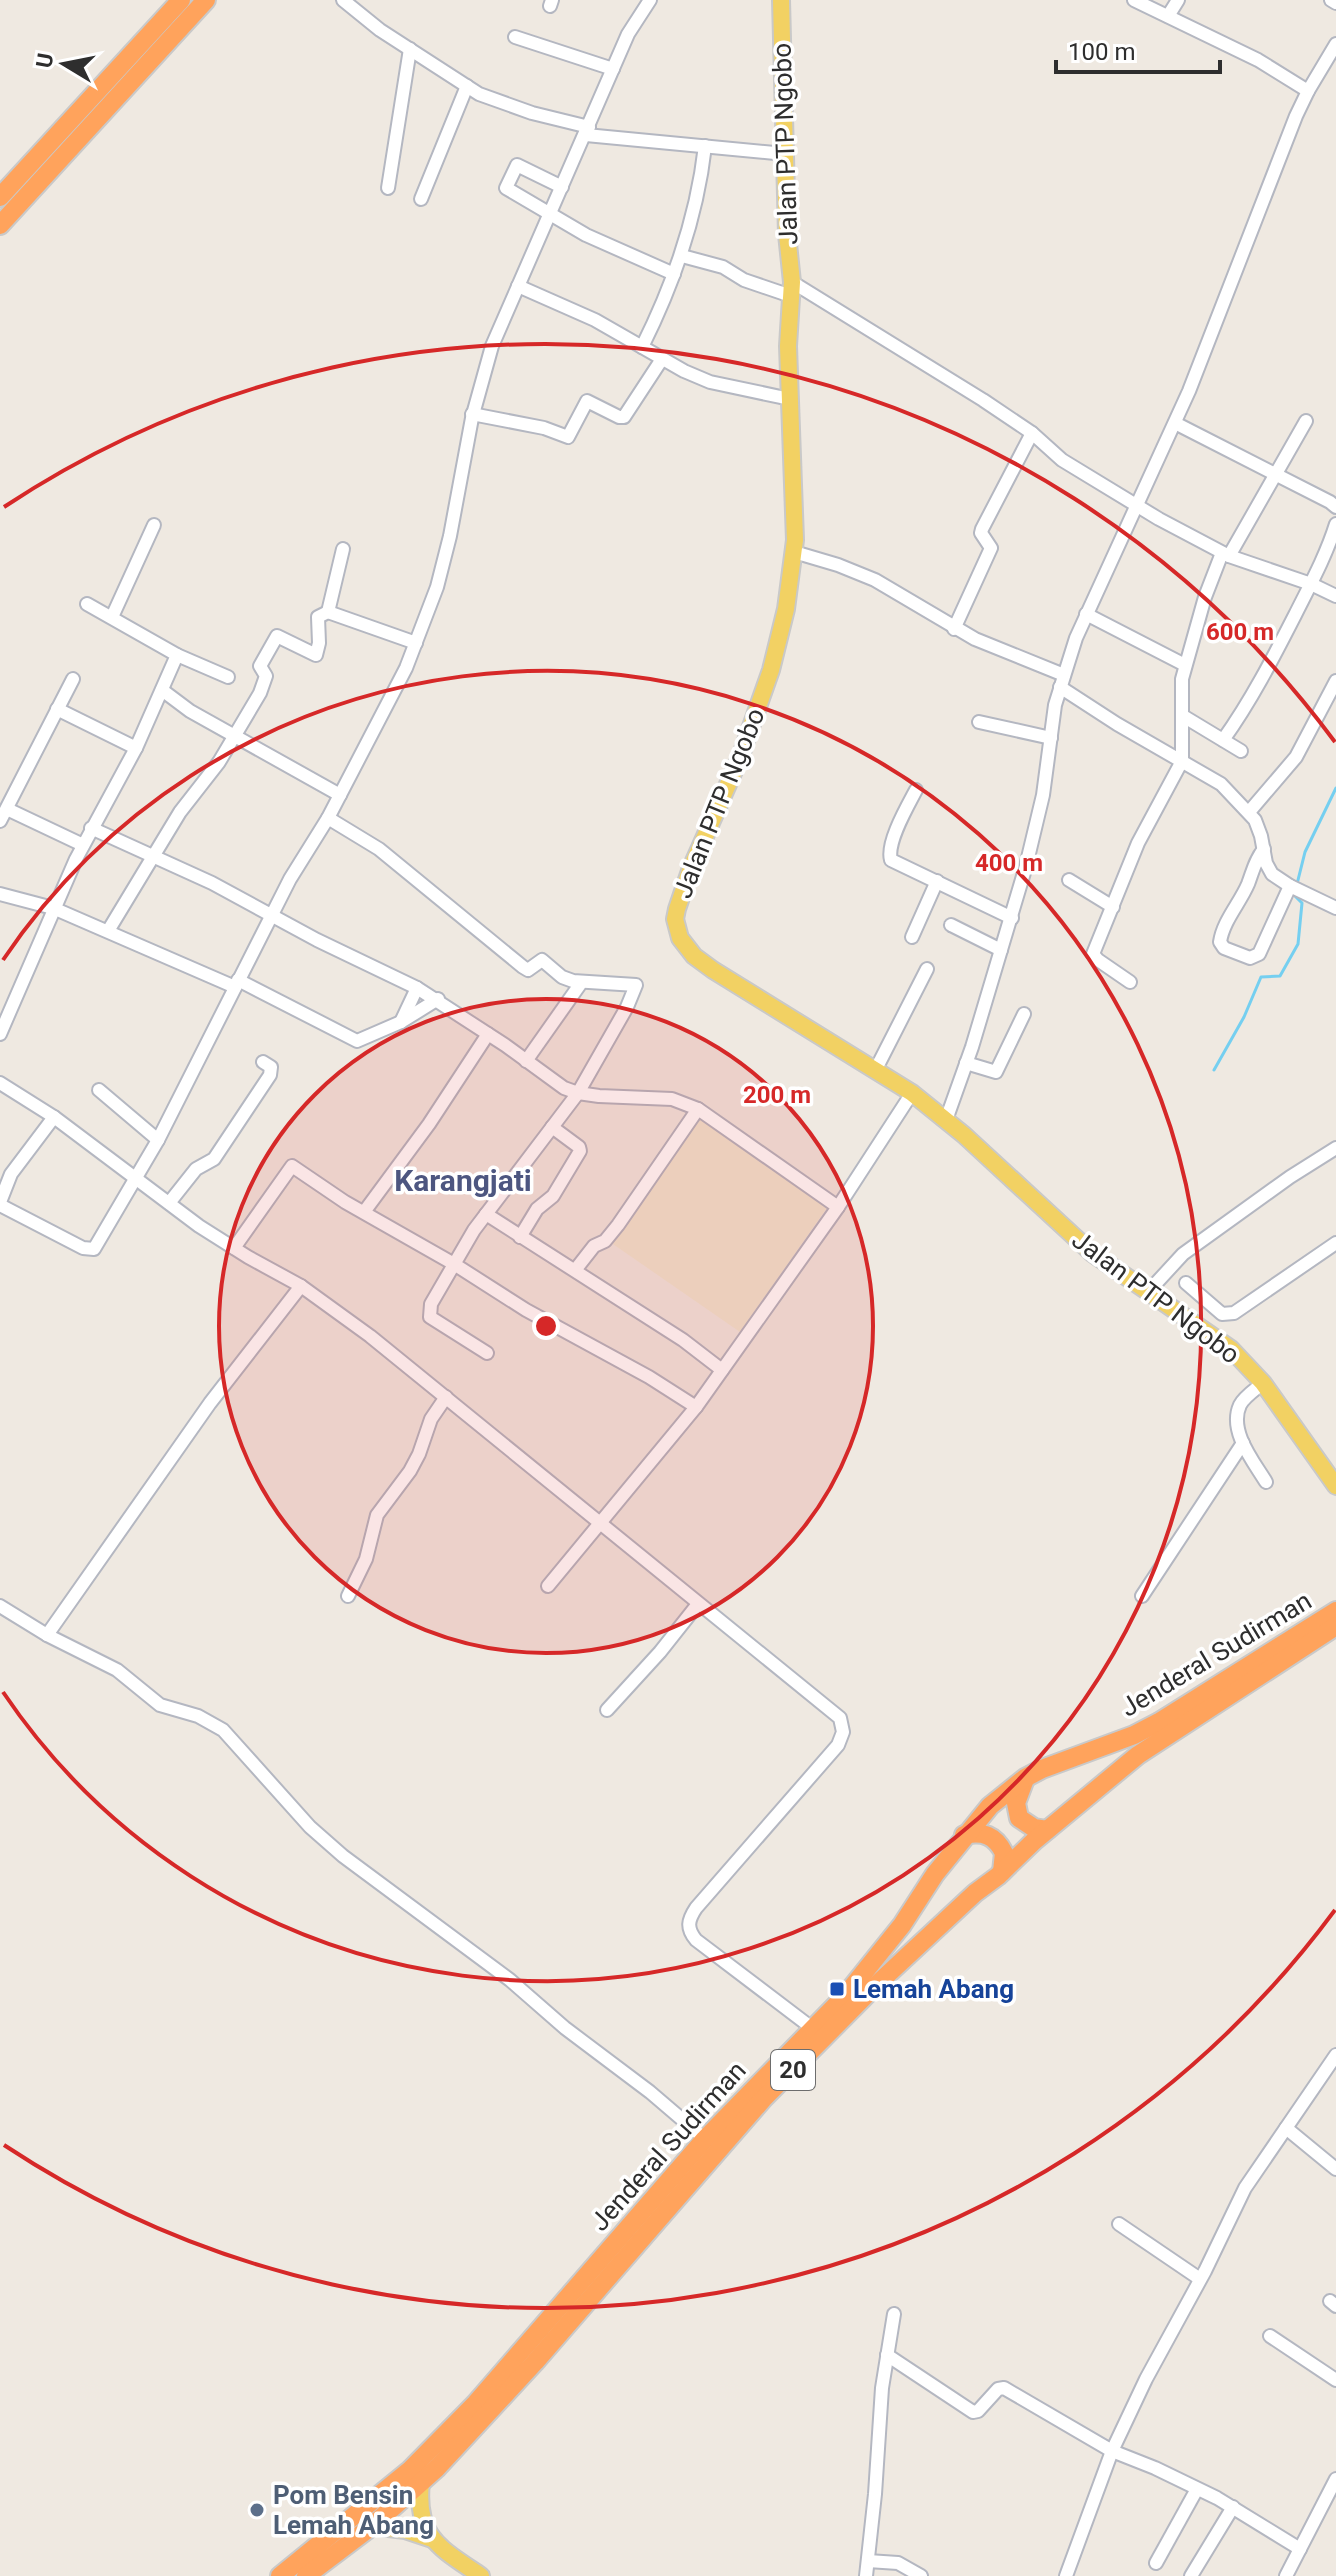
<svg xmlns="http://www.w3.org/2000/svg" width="1336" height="2576" font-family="Roboto,sans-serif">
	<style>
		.education { fill: #f0e6d1 }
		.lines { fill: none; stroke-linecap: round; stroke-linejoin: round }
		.stream { stroke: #75cff0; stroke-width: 3 }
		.minor-casing { stroke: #b4b7c1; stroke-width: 16 }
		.major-casing { stroke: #c9c9c9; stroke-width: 20 }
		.highway-casing { stroke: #c9c9c9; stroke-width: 22 }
		.minor { stroke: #fff; stroke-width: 12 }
		.major { stroke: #f2d163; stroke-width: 16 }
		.highway { stroke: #ffa35c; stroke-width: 18 }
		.ring { fill: none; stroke: #d62828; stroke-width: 4 }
		.transit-dot { fill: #1a4fb4; stroke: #fff; stroke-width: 3 }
		.service-dot { fill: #5c6f8a; stroke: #fff; stroke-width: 3 }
		.labels { text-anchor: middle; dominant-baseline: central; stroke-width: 7; stroke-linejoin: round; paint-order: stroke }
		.shield { fill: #fff; stroke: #6d6d6d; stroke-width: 2 }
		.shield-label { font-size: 24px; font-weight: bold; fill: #2e2e2e }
		.street-label { font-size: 26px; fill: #2e2e2e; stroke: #fff }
		.transit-label { font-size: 26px; font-weight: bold; fill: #164399; stroke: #fff; text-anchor: start }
		.service-label { font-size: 26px; font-weight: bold; fill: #4e5e75; stroke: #fff; text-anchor: start }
		.quarter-label { font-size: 30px; font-weight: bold; fill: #4d5680; stroke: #fff }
		.centre { fill: #d62828; stroke: #fff; stroke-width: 4 }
		.ring-label { font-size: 24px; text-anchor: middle; font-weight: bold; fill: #d62828; stroke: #fff; stroke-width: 7; stroke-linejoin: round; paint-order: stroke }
	</style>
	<rect width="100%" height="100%" fill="#efe9e1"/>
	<polygon class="education" points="698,1112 829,1205 740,1332 610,1242"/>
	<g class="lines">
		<g class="stream">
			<polyline points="1297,884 1305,852 1336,788"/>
			<polyline points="1214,1070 1244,1017 1261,977 1280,976 1298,944 1302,903 1295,896 1296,892"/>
		</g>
		<g class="minor-casing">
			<g id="minor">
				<polyline points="343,0 380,30 479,94 532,113 589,127"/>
				<polyline points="1134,0 1258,60 1308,91"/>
				<polyline points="1331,0 1336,3"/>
				<polyline points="550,6 552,0"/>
				<polyline points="1168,16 1178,0"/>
				<polyline points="515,37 613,69"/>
				<polyline points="586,135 785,154"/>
				<polyline points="562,187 517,165 506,188 586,235 674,274"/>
				<polyline points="388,188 410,49"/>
				<polyline points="421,199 467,86"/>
				<polyline points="682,256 723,267 744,280 791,296"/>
				<polyline points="792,282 983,400 1032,433 1062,460 1159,519 1229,556 1311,584 1336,596"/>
				<polyline points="518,286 595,320 684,371 710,382 790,399"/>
				<path d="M642,347C674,283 697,217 705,146"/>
				<polyline points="472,414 544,428 568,437 587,401 619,417 624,417 662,359"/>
				<polyline points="1175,423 1330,502 1336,507"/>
				<polyline points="794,552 838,565 875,580 975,639 1064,675"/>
				<polyline points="1229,556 1306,421"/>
				<polyline points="328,612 343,549"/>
				<polyline points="1086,614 1185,665"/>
				<polyline points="112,617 154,525"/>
				<polyline points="954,629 991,548 981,533 982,529 1032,433"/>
				<polyline points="177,655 228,677"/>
				<polyline points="1060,687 1117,724 1221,784 1255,820 1261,836 1266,863 1272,874 1290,886 1336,908"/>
				<polyline points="162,690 190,711 340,795"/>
				<polyline points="57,709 136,748"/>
				<polyline points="1183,716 1241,751"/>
				<polyline points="979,722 1051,738"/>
				<path d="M1223,740C1251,701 1273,658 1295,615C1310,585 1326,556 1336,524"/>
				<path d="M916,790C907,807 886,843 891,860L1012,918"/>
				<polyline points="7,809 83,845"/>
				<polyline points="1249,812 1296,757 1336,681"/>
				<polyline points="328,818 379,849 523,967 528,970 542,960 562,977 573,981 636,985 627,1007 578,1093 474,1230 431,1304 430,1317 487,1353"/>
				<polyline points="0,821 73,679"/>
				<polyline points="91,828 212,883 317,940 417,988 505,1045 564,1088 578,1093 599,1096 672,1099 698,1109 838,1207"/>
				<path d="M1264,849C1255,860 1253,871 1248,884C1240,903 1223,921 1220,942L1224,948L1250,958L1259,954L1290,886"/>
				<polyline points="1069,880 1113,907"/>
				<polyline points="0,894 53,908 235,987"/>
				<polyline points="951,925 1001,950"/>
				<polyline points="108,931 180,812 219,762 260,693 266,676 260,666 277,636 316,655 319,643 318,617 328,612 416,643"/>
				<polyline points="912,937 937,881"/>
				<polyline points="238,980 357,1041 401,1022 438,999"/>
				<polyline points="1130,982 1098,960 1093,954 1138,843 1182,761 1182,679 1205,597 1222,553"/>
				<polyline points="401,1022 417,988"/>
				<polyline points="0,1034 76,859 136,748 177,655 87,604"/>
				<polyline points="526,1061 581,983"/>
				<polyline points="966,1063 996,1072 1024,1014"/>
				<polyline points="876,1069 927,969"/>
				<path d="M0,1083L54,1117L199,1226L248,1257L301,1286L370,1336L840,1718L843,1732L838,1745L696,1908C688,1920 686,1928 696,1940L812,2028"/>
				<polyline points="99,1090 158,1140"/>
				<polyline points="946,1120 972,1047 1026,866 1043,795 1055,705 1076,638 1189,391 1296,116 1308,91 1336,44"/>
				<polyline points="0,1202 11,1174 54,1117"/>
				<polyline points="169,1203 196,1169 214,1159 270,1075 271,1067 263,1062"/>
				<polyline points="0,1205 83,1248 94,1249 158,1140 290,879 328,818 406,668 437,587 450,536 472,418 492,346 628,34 650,0"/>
				<polyline points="364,1212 429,1124 488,1034"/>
				<polyline points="486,1214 683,1340 722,1370"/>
				<polyline points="520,1237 537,1209 553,1196 580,1151 579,1147 552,1127"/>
				<polyline points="234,1248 292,1166 345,1202 454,1264 526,1310 649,1377 696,1407"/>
				<polyline points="576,1269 594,1246 605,1241 618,1225 698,1109"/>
				<polyline points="1186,1283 1222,1314 1234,1313 1336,1243"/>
				<polyline points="1148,1292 1183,1254 1290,1177 1336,1148"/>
				<path d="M1263,1383C1256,1389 1244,1397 1240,1405C1228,1431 1254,1462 1266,1482"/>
				<polyline points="548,1586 696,1407 838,1207 912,1093"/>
				<polyline points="348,1596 366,1559 377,1515 410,1471 419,1454 431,1419 446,1397"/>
				<polyline points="1142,1596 1243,1443"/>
				<polyline points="0,1606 47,1635 117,1670 160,1705 198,1716 223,1730 310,1827 343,1856 510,1980 565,2028 650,2092 705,2139"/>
				<polyline points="47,1635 210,1403 301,1286"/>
				<polyline points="607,1710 660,1652 698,1604"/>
				<polyline points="1286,2128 1336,2169"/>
				<polyline points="1119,2224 1200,2279"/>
				<polyline points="1330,2301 1336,2306"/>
				<polyline points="1270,2336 1336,2380"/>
				<polyline points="887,2355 973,2412 978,2411 998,2389 1004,2388 1112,2451 1155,2468 1217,2498 1300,2549"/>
				<polyline points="868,2561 898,2563 921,2576"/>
				<polyline points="1156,2563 1197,2489"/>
				<polyline points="866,2576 875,2494 882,2388 894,2314"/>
				<polyline points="1066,2576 1112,2451 1146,2379 1205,2271 1245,2188 1336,2055"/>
				<polyline points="1191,2576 1233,2507"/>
				<polyline points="1286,2576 1336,2479"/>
			</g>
		</g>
		<g class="major-casing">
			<g id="major">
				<polyline points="781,0 787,234 792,282 788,346 795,540 786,609 771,670 741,755 691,868 677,909 675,919 680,938 694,956 713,970 912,1093 964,1135 1092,1253 1231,1349 1263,1383 1336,1486"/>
				<path d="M421,2482C415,2537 440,2548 481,2576"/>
				<polyline points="372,2526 405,2530 432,2539"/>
			</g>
		</g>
		<g class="highway-casing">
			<g id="highway">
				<polyline points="0,197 181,0"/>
				<polyline points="0,225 206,0"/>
				<polyline points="1025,1779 1016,1803 1019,1818 1034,1828 1047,1830"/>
				<path d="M964,1835C983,1831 995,1835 1004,1853L1002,1872"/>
				<polyline points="280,2576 410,2470 476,2403 705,2139 845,1996 902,1925 935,1874 990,1806 1025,1778 1042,1769 1134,1735 1159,1722 1336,1611"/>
				<polyline points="306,2576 372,2526 437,2468 535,2362 763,2099 874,1987 975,1893 998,1876 1034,1841 1138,1755 1336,1626"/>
			</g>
		</g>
		<use href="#minor" class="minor"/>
		<use href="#major" class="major"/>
		<use href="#highway" class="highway"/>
	</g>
	<circle cx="546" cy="1326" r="327" fill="#d62828" fill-opacity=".12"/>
	<g class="ring">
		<circle cx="546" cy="1326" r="327"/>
		<path d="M3 960A655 655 0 1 1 3 1692"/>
		<path d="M1335 1910A982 982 0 0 1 4 2145M4 507A982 982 0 0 1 1335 742"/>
	</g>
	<rect class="transit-dot" x="829" y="1981" width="16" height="16" rx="4"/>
	<circle class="service-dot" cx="257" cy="2510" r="8"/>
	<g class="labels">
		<rect class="shield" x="771" y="2050" width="44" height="40" rx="6"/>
		<g class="shield-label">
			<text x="793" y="2070">20</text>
		</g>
		<g class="street-label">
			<text transform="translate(785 144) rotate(-92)">Jalan PTP Ngobo</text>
			<text transform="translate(719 803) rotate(-68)">Jalan PTP Ngobo</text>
			<text transform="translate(1156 1297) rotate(37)">Jalan PTP Ngobo</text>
			<text transform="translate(1216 1654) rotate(-31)">Jenderal Sudirman</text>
			<text transform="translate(668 2146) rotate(-48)">Jenderal Sudirman</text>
		</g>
		<g class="transit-label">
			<text x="853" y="1989">Lemah Abang</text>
		</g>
		<g class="service-label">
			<text x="273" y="2495">Pom Bensin<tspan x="273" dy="30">Lemah Abang</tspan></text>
		</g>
		<g class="quarter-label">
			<text x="463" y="1180">Karangjati</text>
		</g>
	</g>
	<circle cx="546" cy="1326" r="12" class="centre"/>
	<g class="ring-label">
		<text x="1240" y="640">600 m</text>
		<text x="1009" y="871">400 m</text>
		<text x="777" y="1103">200 m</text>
	</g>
	<g transform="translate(64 64) rotate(280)" stroke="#ffffff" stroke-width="6" paint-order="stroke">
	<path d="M0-6L14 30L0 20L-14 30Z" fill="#2e2e2e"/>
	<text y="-12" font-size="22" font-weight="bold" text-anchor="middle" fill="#2e2e2e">U</text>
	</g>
	<path d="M1056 60v12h164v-12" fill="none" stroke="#2e2e2e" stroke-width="4"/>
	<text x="1068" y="60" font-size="24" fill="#2e2e2e" stroke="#ffffff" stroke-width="6" paint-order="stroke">100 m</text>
</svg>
